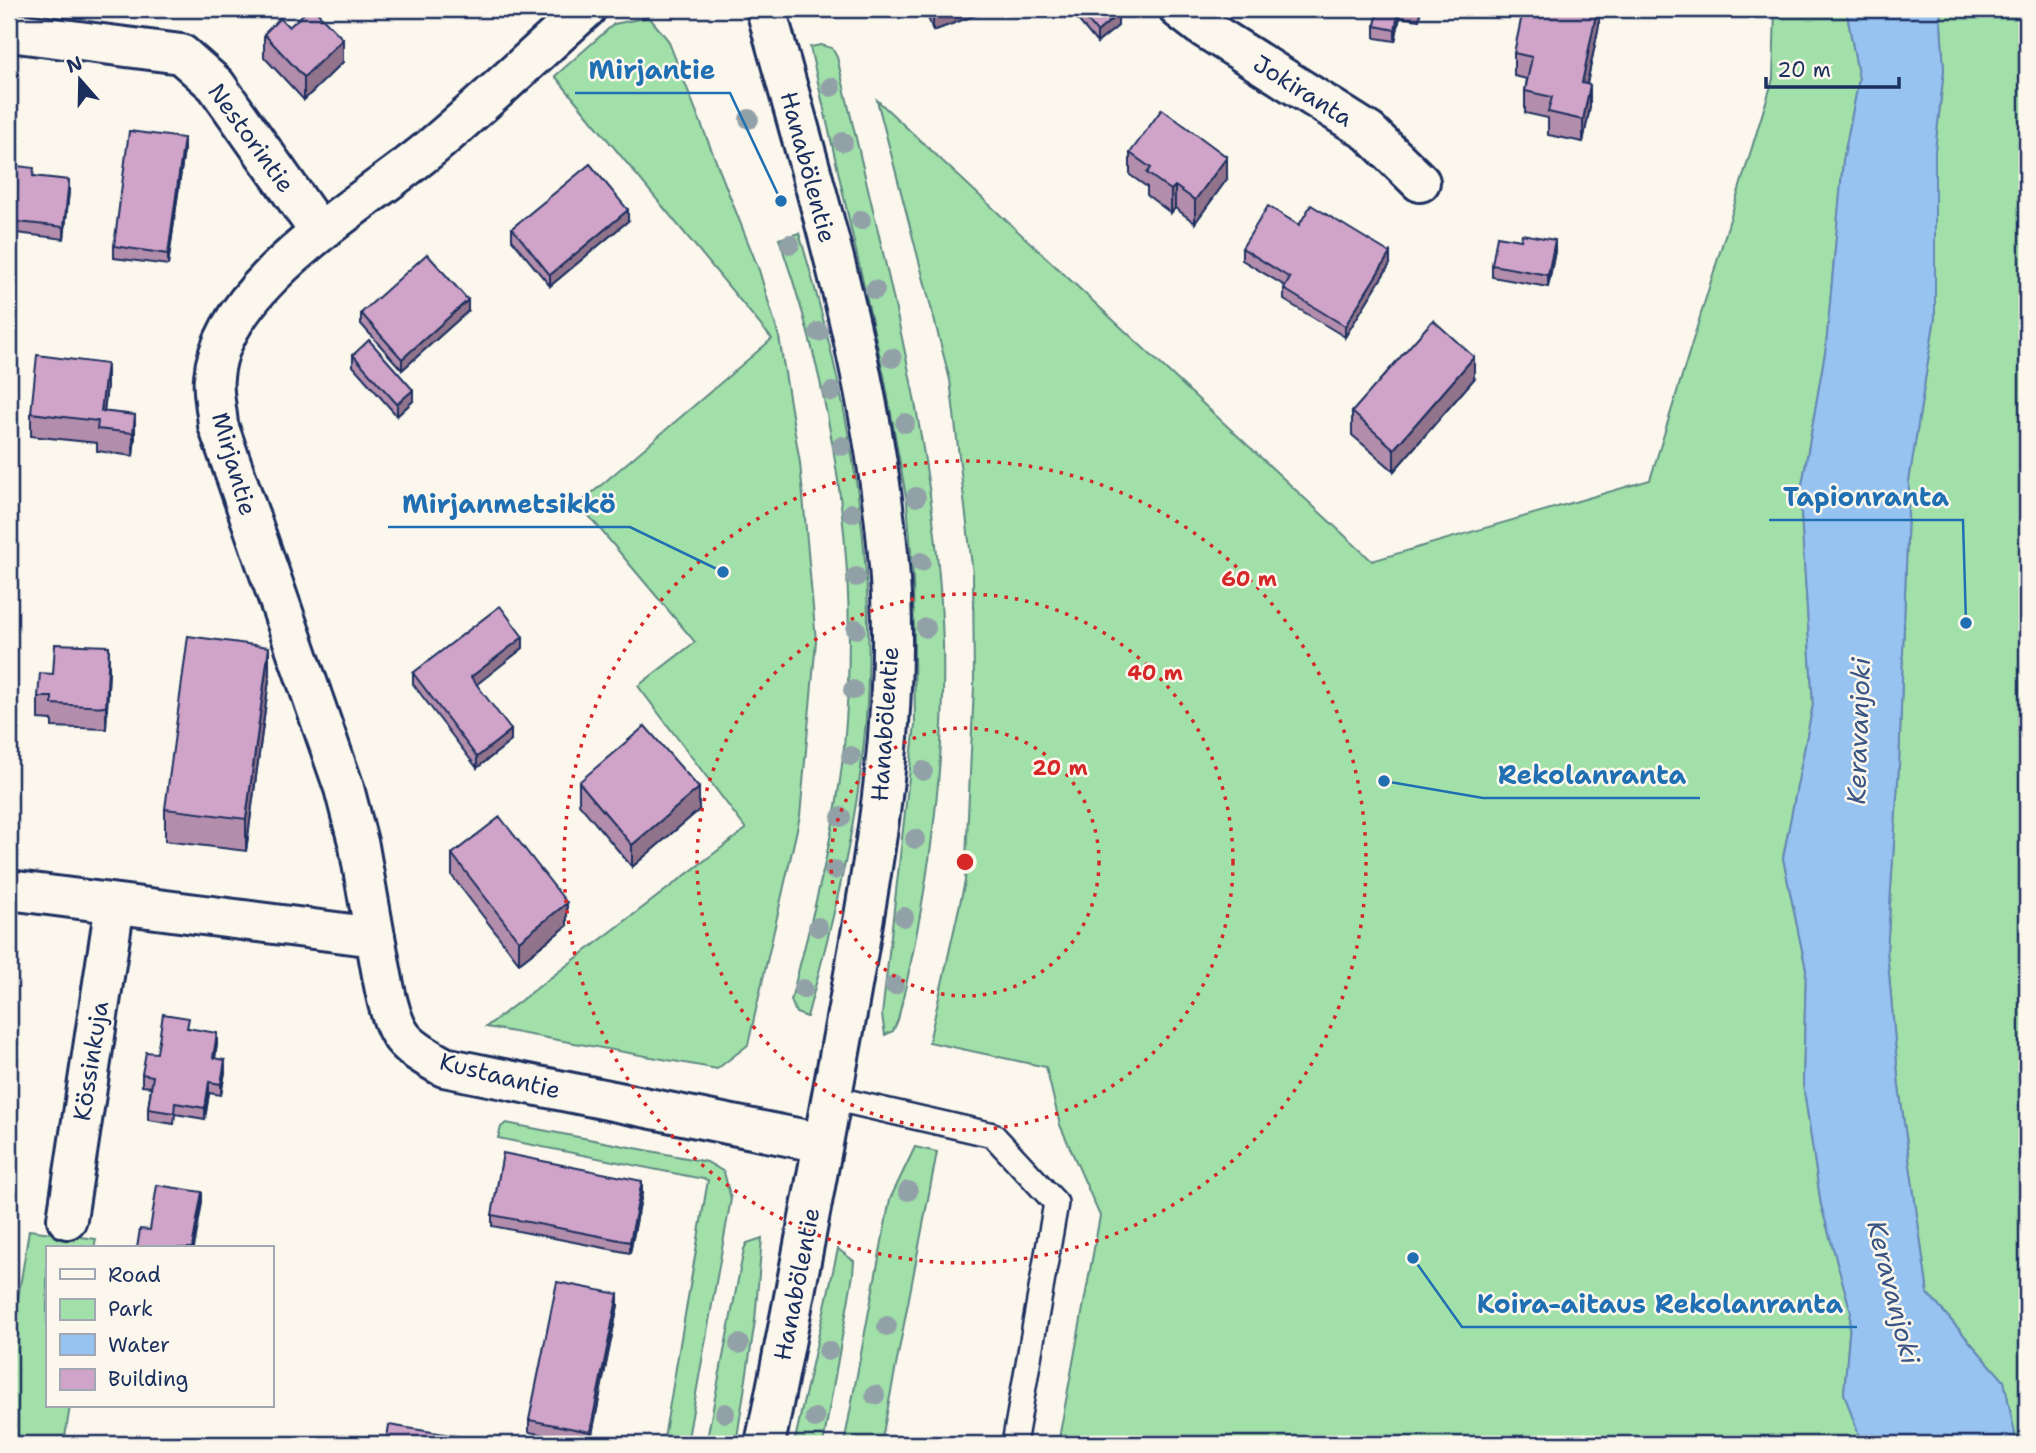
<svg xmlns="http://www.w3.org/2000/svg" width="2036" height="1453" font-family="'Shantell Sans',sans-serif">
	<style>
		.green { fill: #a1e0a8; stroke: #5e8883; stroke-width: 2 }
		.water { fill: #97c3f1; stroke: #6588b6; stroke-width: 2 }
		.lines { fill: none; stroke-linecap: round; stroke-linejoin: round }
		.service-casing { stroke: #1b2f5e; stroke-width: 28 }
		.minor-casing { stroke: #1b2f5e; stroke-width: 44 }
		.tertiary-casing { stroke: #1b2f5e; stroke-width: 44 }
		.service { stroke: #fbf7ec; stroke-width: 23 }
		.minor { stroke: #fbf7ec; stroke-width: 38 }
		.tertiary { stroke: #fbf7ec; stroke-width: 38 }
		.tree { fill: #92a1a8 }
		.wall { fill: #b28dac; stroke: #1b2f5e; stroke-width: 2 }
		.shaded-wall { fill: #91738c; stroke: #1b2f5e; stroke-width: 2 }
		.building { fill: #cfa4c8; stroke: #1b2f5e; stroke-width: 2 }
		.ring { fill: none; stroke: #d62828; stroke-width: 3.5; stroke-dasharray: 3.5 7 }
		.labels { text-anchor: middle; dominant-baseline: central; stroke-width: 5; stroke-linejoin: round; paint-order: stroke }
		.street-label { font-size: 24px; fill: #1b2f5e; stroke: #fbf7ec }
		.water-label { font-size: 26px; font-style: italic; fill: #3a5483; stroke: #fbf7ec }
		.centre { fill: #d62828; stroke: #fbf7ec; stroke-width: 3.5 }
		.ring-label { font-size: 21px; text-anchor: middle; font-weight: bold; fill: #d62828; stroke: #fbf7ec; stroke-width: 5; stroke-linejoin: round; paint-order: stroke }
		.leader { fill: none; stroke: #1f6fb2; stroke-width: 2.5 }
		.callout-dot { fill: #1f6fb2; stroke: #fbf7ec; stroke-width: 2.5 }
		.callout-label { font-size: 26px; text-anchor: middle; font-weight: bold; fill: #1f6fb2; stroke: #fbf7ec; stroke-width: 5; stroke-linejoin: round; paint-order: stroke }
	</style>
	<rect width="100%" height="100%" fill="#fbf7ec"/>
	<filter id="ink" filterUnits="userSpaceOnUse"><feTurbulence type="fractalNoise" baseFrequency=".0143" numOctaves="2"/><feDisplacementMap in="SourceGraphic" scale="14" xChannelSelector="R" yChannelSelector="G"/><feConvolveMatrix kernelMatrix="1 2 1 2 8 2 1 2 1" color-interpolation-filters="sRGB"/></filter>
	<g filter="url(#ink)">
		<g class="green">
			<polygon points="1775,9 1846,9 1859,79 1843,161 1826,347 1800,497 1813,705 1783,858 1806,969 1803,1083 1821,1205 1851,1312 1844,1393 1862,1444 1058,1444 1100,1216 1060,1125 1046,1067 929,1042 965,881 974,686 973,575 950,380 877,100 1372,561 1650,480 1773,79"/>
			<polygon points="1940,9 2027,9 2027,1444 2017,1444 2004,1381 1928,1294 1899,1087 1887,951 1899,765 1909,481 1935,317 1935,150 1944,70"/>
			<polygon points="649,17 668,40 759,270 779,337 800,463 816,641 800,816 748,1045 717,1069 486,1027 746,829 638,686 695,642 579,504 772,339 555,76 614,24"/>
			<path d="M821,45L832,48L837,57C881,250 937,445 943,643C946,768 927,899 898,1020L893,1031L885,1035L882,1015L915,724L913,577L907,502L884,375L810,47Z"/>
			<path d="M799,233C843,379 873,526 868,680C865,795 837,907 807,1017L796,1013L791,1000C812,917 836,832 844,746C860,572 837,404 779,239Z"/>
			<polygon points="506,1123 707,1162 724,1172 731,1199 687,1444 663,1444 708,1180 498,1138 501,1127"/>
			<polygon points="915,1147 937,1152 881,1444 844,1444 890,1199"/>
			<polygon points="29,1230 96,1239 94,1248 47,1248 47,1406 70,1406 64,1444 9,1444 9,1298 18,1299"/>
			<polygon points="762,1238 755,1321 736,1444 706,1444 744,1249 747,1243"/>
			<polygon points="838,1249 854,1261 853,1275 823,1444 794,1444"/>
		</g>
		<polygon class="water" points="1846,9 1940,9 1944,70 1935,150 1935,317 1909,481 1899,765 1887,951 1899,1087 1928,1294 2004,1381 2017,1444 1862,1444 1844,1393 1851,1312 1821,1205 1803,1083 1806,969 1783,858 1813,705 1800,497 1826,347 1843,161 1859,79"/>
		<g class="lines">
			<g class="service-casing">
				<polyline id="service" points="832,1098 993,1135 1056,1203 1014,1444"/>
			</g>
			<g class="minor-casing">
				<g id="minor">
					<polyline points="1179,9 1201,26 1369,132 1420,182"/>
					<polyline points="9,32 181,54 216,85 319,231"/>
					<path d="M9,890L375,937C381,964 386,1017 403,1038C414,1051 430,1059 444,1067L822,1143"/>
					<path d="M375,937L359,846L344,788L218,425C217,409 212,392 214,377C221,284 367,202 432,147C484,103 535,55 586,9"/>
					<polyline points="67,1219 115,904"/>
				</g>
			</g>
			<g class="tertiary-casing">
				<path id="tertiary" d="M765,1444C794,1303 820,1161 846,1019C871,880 898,738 891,596C881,398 818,200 766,9"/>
			</g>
			<use href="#service" class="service"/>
			<use href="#minor" class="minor"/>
			<use href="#tertiary" class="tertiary"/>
		</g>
		<g class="tree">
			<circle cx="831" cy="87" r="10"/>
			<circle cx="749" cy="119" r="10"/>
			<circle cx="843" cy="142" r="10"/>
			<circle cx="861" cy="220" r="10"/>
			<circle cx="790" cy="244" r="10"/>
			<circle cx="875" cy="290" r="10"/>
			<circle cx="819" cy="332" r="10"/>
			<circle cx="892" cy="358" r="10"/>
			<circle cx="832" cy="392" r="10"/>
			<circle cx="905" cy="423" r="10"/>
			<circle cx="842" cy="446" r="10"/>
			<circle cx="916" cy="497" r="10"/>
			<circle cx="852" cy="513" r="10"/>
			<circle cx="921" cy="562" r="10"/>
			<circle cx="856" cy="577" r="10"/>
			<circle cx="926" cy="628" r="10"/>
			<circle cx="856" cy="629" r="10"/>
			<circle cx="853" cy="690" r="10"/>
			<circle cx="851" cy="756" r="10"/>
			<circle cx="923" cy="771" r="10"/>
			<circle cx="841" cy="817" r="10"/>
			<circle cx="915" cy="839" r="10"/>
			<circle cx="834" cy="870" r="10"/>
			<circle cx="904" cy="917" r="10"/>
			<circle cx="818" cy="927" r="10"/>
			<circle cx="894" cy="985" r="10"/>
			<circle cx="803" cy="989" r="10"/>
			<circle cx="908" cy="1191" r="10"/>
			<circle cx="887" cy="1326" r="10"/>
			<circle cx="739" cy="1344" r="10"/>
			<circle cx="828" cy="1351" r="10"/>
			<circle cx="875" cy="1395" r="10"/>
			<circle cx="725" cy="1413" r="10"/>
			<circle cx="815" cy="1418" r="10"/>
		</g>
		<g class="wall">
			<polygon points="925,9 992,9 933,31"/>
			<polygon points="1069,9 1113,9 1118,26 1097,43"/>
			<polygon points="1373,9 1421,9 1419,20 1400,17 1395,41 1375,38 1375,26 1378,12 1373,11"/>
			<polygon points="1599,9 1599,25 1587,84 1590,107 1583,142 1548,135 1548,118 1525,113 1525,91 1527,79 1514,76 1514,53 1540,18"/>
			<polygon points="289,27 343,62 304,100 264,57 264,34"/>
			<polygon points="184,150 168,265 114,258 114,246"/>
			<polygon points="1130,153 1227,179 1195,223 1175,208 1171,213 1147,195 1147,187 1130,175"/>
			<polygon points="9,165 69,191 64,239 9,232"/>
			<polygon points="628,221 550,286 512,240 512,228"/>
			<polygon points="1299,225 1390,264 1345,337 1284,300 1284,289 1285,286 1242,260 1242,248"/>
			<polygon points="1555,251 1548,287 1492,277 1492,265"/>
			<polygon points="468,311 402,370 361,324 361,313"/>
			<polygon points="353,355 413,401 397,416 353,366"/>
			<polygon points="1474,379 1394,471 1352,435 1352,412"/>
			<polygon points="107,386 104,412 135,415 135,437 133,456 97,451 97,443 31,436 31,413"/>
			<polygon points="523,648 476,684 511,741 477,768 413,684 413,673"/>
			<polygon points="109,669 106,729 52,727 52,720 38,719 38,697 53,674"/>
			<polygon points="269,680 246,851 165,841 165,809"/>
			<polygon points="579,782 699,810 632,867 579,804"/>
			<polygon points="452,854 567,926 519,963 452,876"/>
			<polygon points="189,1028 217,1044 215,1059 225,1072 221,1095 209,1093 205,1119 175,1114 174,1124 148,1120 148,1109 151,1087 142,1086 142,1074 157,1053"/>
			<polygon points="642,1193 630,1253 492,1226 492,1215"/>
			<polygon points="618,1305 590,1444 529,1432 529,1420"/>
		</g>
		<g class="shaded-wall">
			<polygon points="933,9 992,9 933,31"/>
			<polygon points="1399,9 1400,17 1395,41 1395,30"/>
			<polygon points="1597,9 1599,9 1599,25 1582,106 1582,83"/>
			<polygon points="1118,14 1118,26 1097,43 1097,32"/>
			<polygon points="343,39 343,62 304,100 304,77"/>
			<polygon points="1590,85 1590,107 1583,142 1583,120"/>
			<polygon points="184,138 184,150 168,265 168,254"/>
			<polygon points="1227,157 1227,179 1195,223 1195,200"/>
			<polygon points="69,180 69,191 64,239 64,227"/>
			<polygon points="1175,186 1175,208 1171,213 1171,190"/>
			<polygon points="628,210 628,221 550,286 550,275"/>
			<polygon points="1555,240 1555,251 1548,287 1548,275"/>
			<polygon points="1390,253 1390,264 1345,337 1345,326"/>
			<polygon points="468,300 468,311 402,370 402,359"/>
			<polygon points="1474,357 1474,379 1394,471 1394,449"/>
			<polygon points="107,364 107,386 102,429 101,411"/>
			<polygon points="413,390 413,401 397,416 397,404"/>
			<polygon points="135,415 135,437 133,456 133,433"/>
			<polygon points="523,637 523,648 471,689 471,677"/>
			<polygon points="109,646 109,669 106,729 106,707"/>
			<polygon points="269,647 269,680 246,851 246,819"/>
			<polygon points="511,730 511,741 477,768 477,757"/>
			<polygon points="699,788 699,810 632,867 632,845"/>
			<polygon points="567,903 567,926 519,963 519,941"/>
			<polygon points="217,1033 217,1044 213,1070 213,1058"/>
			<polygon points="225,1060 225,1072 221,1095 221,1084"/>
			<polygon points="209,1082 209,1093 205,1119 205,1108"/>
			<polygon points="642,1181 642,1193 630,1253 630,1242"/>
			<polygon points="202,1192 202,1203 194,1248 192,1248"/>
			<polygon points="618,1294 618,1305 590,1444 590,1432"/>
		</g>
		<g class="building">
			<polygon points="309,9 314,9 343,39 304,77 264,34 280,18 289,27"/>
			<polygon points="1078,9 1113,9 1118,14 1097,32"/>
			<polygon points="1378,9 1399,9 1395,30 1375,26"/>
			<polygon points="1542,9 1597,9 1582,83 1590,85 1583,120 1548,112 1552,97 1525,91 1532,57 1514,53 1522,15 1540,18"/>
			<polygon points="1162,109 1227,157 1195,200 1175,186 1171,190 1147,173 1151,168 1130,153"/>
			<polygon points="129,131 184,138 168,254 114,246"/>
			<polygon points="590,164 628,210 550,275 512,228"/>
			<polygon points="9,165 34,168 33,176 69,180 64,227 9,221"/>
			<polygon points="1311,205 1390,253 1345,326 1284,289 1290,278 1242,248 1268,206 1299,225"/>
			<polygon points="1522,234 1555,240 1548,275 1492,265 1497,236 1521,240"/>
			<polygon points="427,254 468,300 402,359 361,313"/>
			<polygon points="1433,320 1474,357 1394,449 1352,412"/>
			<polygon points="369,340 413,390 397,404 353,355"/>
			<polygon points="37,355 107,364 101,411 135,415 133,433 97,429 98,421 31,413"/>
			<polygon points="500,606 523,637 471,677 511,730 477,757 413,673"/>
			<polygon points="188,636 269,647 246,819 165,809"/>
			<polygon points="55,644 109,646 106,707 52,704 52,697 38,697 40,673 53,674"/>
			<polygon points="645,726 699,788 632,845 579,782"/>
			<polygon points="500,817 567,903 519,941 452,854"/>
			<polygon points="163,1014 189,1018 187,1028 217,1033 213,1058 225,1060 221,1084 209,1082 205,1108 175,1103 174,1113 148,1109 153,1076 142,1074 146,1052 157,1053"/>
			<polygon points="503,1153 642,1181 630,1242 492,1215"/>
			<polygon points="157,1185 202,1192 192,1248 137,1248 140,1229 150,1230"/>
			<polygon points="557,1282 618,1294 590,1432 529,1420"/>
			<polygon points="389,1425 506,1444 386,1444"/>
		</g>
	</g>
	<g class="ring">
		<circle cx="965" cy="862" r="134"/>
		<circle cx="965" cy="862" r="268"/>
		<circle cx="965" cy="862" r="401"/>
	</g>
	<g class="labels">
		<g class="street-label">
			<text transform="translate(1303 91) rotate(32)">Jokiranta</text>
			<text transform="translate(251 138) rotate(54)">Nestorintie</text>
			<text transform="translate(808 167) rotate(75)">Hanabölentie</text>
			<text transform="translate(234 464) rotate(74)">Mirjantie</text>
			<text transform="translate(885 724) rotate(-86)">Hanabölentie</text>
			<text transform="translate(91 1061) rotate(-81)">Kössinkuja</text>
			<text transform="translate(500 1076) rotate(14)">Kustaantie</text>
			<text transform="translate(797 1284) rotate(-79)">Hanabölentie</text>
		</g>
		<g class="water-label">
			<text transform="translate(1858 731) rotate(-88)">Keravanjoki</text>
			<text transform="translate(1894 1292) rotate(76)">Keravanjoki</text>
		</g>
	</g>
	<circle cx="965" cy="862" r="10" class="centre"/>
	<g class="ring-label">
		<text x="1249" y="586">60 m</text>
		<text x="1155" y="680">40 m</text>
		<text x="1060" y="775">20 m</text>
	</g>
	<path class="leader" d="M781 201L730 93H575M1966 623L1963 520H1769M723 572L630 527H388M1384 781L1483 798H1700M1413 1258L1462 1327H1857"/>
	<g class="callout-dot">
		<circle cx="781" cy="201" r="7"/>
		<circle cx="1966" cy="623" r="7"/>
		<circle cx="723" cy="572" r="7"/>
		<circle cx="1384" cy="781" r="7"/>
		<circle cx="1413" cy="1258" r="7"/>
	</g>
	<g class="callout-label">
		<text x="652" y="79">Mirjantie</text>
		<text x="1866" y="506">Tapionranta</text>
		<text x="509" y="513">Mirjanmetsikkö</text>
		<text x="1592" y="784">Rekolanranta</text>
		<text x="1660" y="1313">Koira-aitaus Rekolanranta</text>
	</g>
	<rect width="2036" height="1453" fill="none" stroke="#fbf7ec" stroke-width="35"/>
	<rect x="18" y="18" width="2001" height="1418" fill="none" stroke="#1b2f5e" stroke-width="2.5" filter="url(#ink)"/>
	<rect x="46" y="1246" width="228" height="161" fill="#fbf7ec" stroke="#a1a7b3" stroke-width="2"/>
	<rect x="60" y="1269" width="35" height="10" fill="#fbf7ec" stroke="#a1a7b3" stroke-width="2"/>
	<text x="108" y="1282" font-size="21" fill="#1b2f5e">Road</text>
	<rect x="60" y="1299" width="35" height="21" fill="#a1e0a8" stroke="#a1a7b3" stroke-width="2"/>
	<text x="108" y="1316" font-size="21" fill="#1b2f5e">Park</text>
	<rect x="60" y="1334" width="35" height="21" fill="#97c3f1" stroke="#a1a7b3" stroke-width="2"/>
	<text x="108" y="1352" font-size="21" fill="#1b2f5e">Water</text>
	<rect x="60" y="1369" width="35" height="21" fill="#cfa4c8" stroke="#a1a7b3" stroke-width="2"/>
	<text x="108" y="1386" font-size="21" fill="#1b2f5e">Building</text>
	<g transform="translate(80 80) rotate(340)" stroke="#fbf7ec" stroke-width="5" paint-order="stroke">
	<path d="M0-5L12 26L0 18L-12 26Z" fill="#1b2f5e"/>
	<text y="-10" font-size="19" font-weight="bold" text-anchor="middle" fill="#1b2f5e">N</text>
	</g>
	<path d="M1766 77v10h133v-10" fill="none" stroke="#1b2f5e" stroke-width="3.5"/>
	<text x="1777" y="77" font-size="21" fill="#1b2f5e" stroke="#fbf7ec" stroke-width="5" paint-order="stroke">20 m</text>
</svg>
